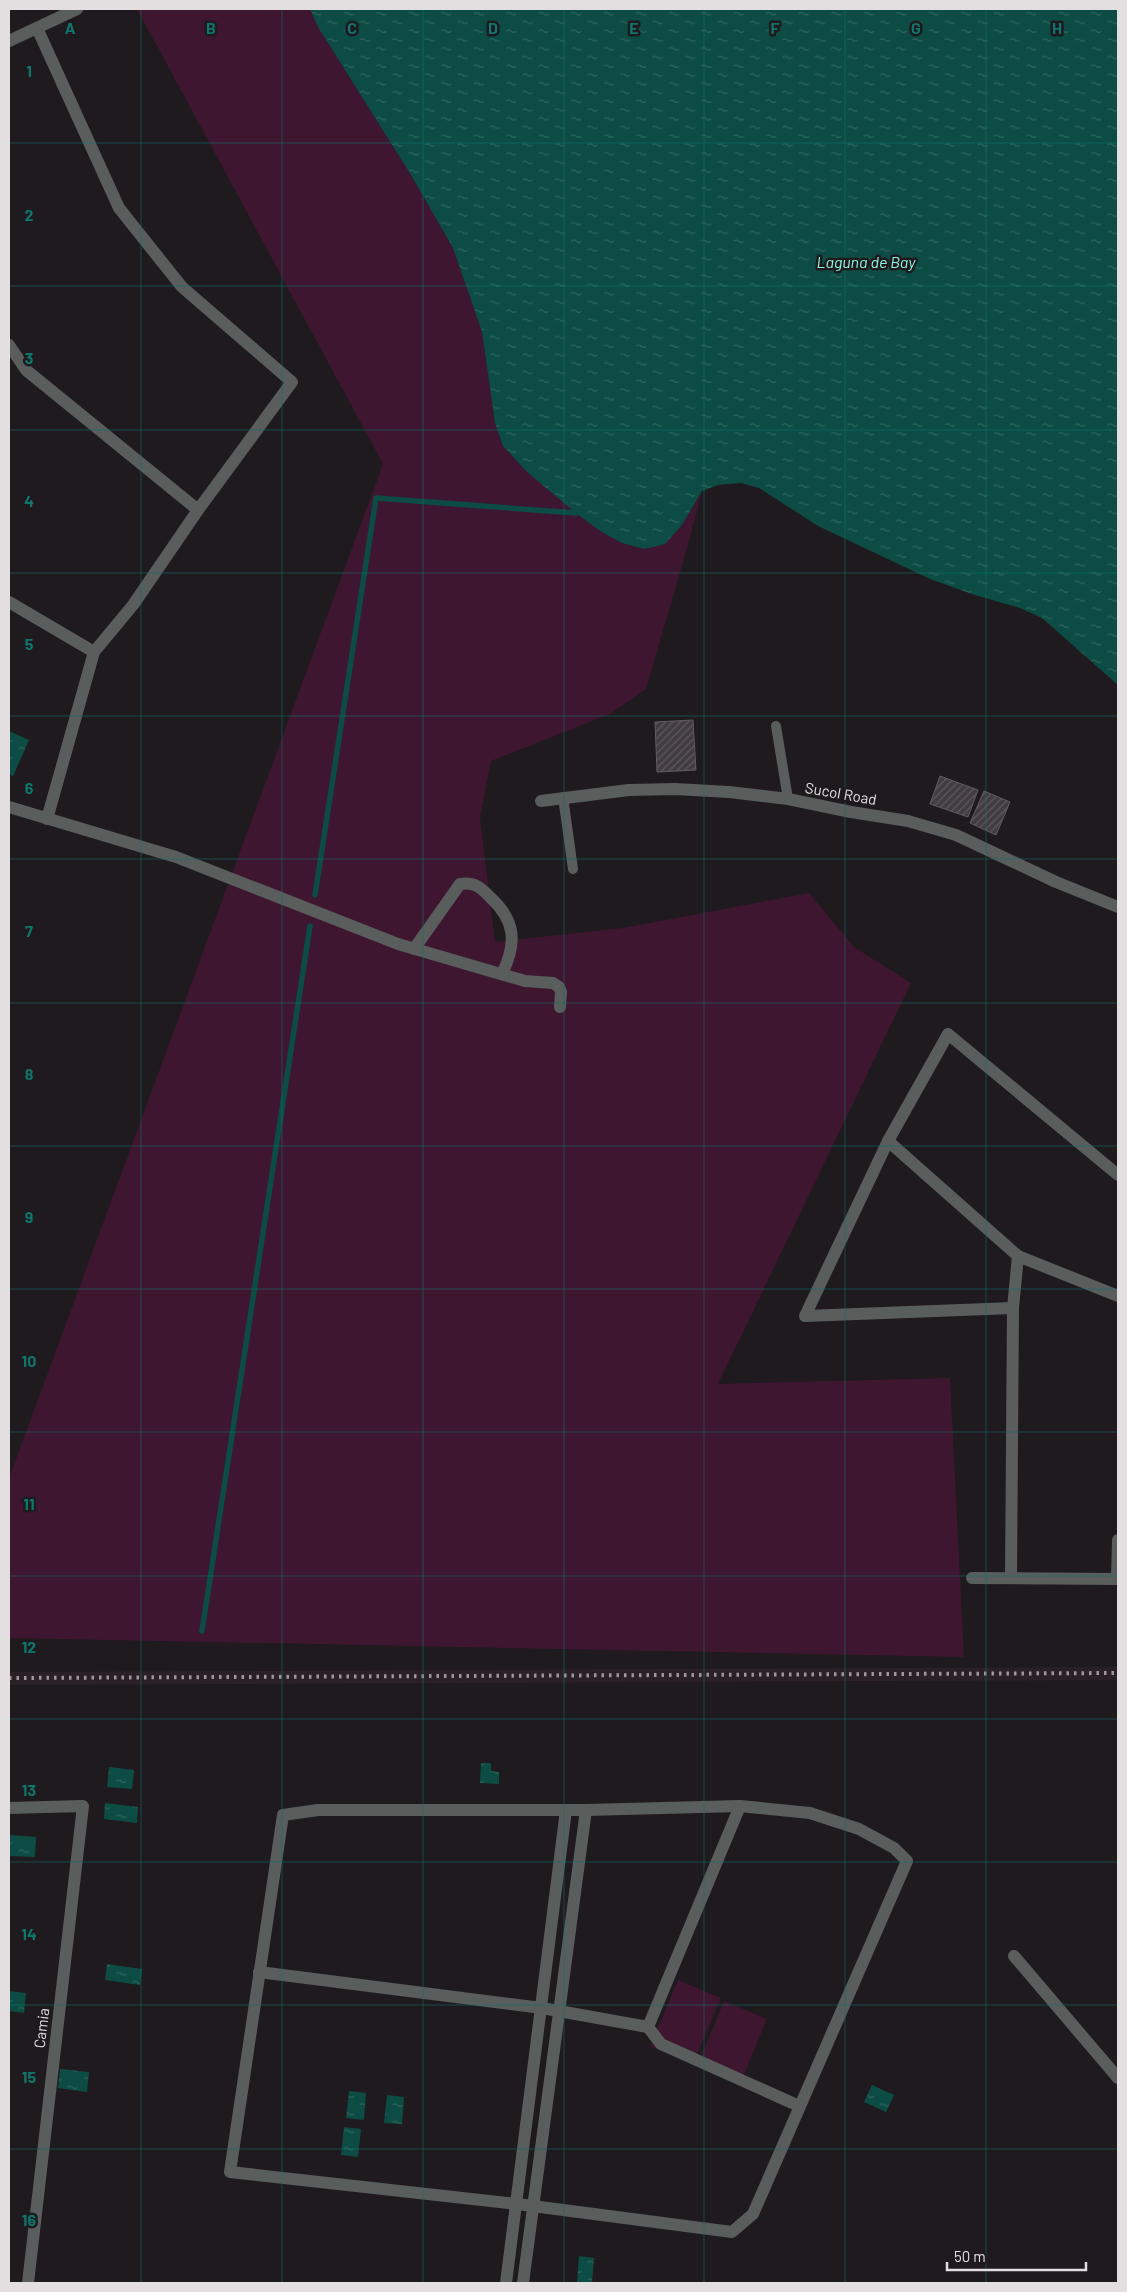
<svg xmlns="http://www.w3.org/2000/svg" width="1127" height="2292" font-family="Barlow,sans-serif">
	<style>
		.built { fill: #2b2026 }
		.grass { fill: #3e1630 }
		.water { fill: url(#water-ripples) }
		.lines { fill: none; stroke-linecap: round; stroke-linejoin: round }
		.stream { stroke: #0c4c44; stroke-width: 5.5 }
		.building { fill: url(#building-hatch); stroke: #625b5f }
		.service { stroke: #595d5c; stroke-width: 10 }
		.minor { stroke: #595d5c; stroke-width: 12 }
		.rail { stroke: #9d999b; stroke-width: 4; stroke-dasharray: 2.5 5; stroke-linecap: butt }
		.grid { fill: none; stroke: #0f766e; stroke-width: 1; stroke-opacity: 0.55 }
		.labels { text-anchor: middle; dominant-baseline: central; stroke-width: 5; stroke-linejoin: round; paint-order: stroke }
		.street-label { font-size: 15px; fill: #e3dfe1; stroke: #1f1a1d }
		.water-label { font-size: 16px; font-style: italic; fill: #8afbe8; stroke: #1f1a1d }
		.grid-label { font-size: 16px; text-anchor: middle; font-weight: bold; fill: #0f766e; stroke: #1f1a1d; stroke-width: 5; stroke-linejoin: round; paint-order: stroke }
	</style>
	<defs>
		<pattern id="water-ripples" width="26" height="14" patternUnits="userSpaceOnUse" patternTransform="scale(1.25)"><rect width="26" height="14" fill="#0c4c44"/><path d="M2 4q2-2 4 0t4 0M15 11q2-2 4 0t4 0" fill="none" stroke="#2f655f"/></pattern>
		<pattern id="building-hatch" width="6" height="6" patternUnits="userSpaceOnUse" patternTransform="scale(1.25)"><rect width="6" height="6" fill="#423c40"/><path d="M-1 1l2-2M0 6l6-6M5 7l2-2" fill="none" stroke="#5d585b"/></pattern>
	</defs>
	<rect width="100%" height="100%" fill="#1f1a1d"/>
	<polygon class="built" points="1118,1667 1118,1680 9,1685 9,1672"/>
	<g class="grass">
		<polygon points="137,9 310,9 318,27 411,175 453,248 482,332 495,423 503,446 527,472 600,531 622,543 644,549 665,544 682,525 702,492 684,559 646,689 610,714 491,761 480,818 495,942 623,928 809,893 854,947 911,983 718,1384 950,1378 964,1657 9,1638 9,1478 383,464"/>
		<polygon points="678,1980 721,1998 693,2064 650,2046"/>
		<polygon points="724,2001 767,2019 740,2084 697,2066"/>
	</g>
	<g class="water">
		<polygon points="310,9 1118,9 1118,685 1042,618 1020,608 975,595 930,579 818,526 759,488 741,483 718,485 702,491 682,525 665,544 644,549 622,543 600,531 576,513 527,472 503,446 495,423 482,332 453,248 411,175 318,27"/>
		<polygon points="9,731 29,740 13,776 9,774"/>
		<polygon points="481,1763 491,1763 491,1771 499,1772 499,1784 480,1783"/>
		<polygon points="109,1767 134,1770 132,1789 107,1787"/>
		<polygon points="105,1803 138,1807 137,1823 104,1819"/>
		<polygon points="9,1835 36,1837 35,1857 9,1856"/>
		<polygon points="107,1964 142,1969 140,1985 105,1980"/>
		<polygon points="9,1991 26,1993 24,2013 9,2011"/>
		<polygon points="60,2069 89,2072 87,2092 58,2088"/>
		<polygon points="872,2085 894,2095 886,2112 864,2102"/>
		<polygon points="349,2091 366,2093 364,2120 346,2118"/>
		<polygon points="387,2095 404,2097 402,2124 384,2123"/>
		<polygon points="344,2127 361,2129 358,2157 341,2155"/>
		<polygon points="579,2256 594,2258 592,2283 577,2283"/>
	</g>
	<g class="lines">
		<g class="stream">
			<polyline points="315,895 376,498 576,513"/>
			<polyline points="202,1631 310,926"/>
		</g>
	</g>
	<g class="building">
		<polygon points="693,720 696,770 657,772 655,722"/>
		<polygon points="940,776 978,790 968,817 930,804"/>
		<polygon points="984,791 1010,802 996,835 970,823"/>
	</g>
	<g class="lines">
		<g class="service">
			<polyline points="776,726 788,799"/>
			<polyline points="563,797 573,869"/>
		</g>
		<g class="minor">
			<polyline points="37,28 119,208 182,287 292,382 198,510 133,605 94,652 47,819"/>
			<polyline points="9,41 77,9"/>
			<polyline points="9,345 26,370 198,510"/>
			<polyline points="9,602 94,652"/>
			<polyline points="541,801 629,790 675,789 729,792 788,799 851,812 908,821 956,835 1056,882 1118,907"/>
			<polyline points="9,807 176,857 398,944 525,981 553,983 559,987 561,992 560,1007"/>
			<path d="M414,949L460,884C475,882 480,887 490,897C516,921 517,943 502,974"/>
			<polyline points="888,1141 1018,1256 1118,1296"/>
			<polyline points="1013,1308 805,1316 888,1141 948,1034 1118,1175"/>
			<polyline points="1011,1577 1013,1308 1018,1256"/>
			<polyline points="972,1578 1118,1579"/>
			<polyline points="1117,1579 1118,1540"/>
			<polygon points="740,1806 810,1813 859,1829 894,1848 907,1861 753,2214 732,2232 517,2204 230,2172 283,1815 318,1810 586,1810"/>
			<polyline points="9,1808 83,1806 28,2283"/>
			<polyline points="1014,1956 1118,2078"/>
			<polyline points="259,1972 542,2008 648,2027 740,1806"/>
			<polyline points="648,2027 661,2044 799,2106"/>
			<polyline points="506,2283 566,1810"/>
			<polyline points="523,2283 586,1810"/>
		</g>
		<polyline class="rail" points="9,1678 1118,1673"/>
	</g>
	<path class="grid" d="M141,9V2283M282,9V2283M423,9V2283M564,9V2283M704,9V2283M845,9V2283M986,9V2283M9,143H1118M9,286H1118M9,430H1118M9,573H1118M9,716H1118M9,859H1118M9,1003H1118M9,1146H1118M9,1289H1118M9,1432H1118M9,1576H1118M9,1719H1118M9,1862H1118M9,2005H1118M9,2149H1118"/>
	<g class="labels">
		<g class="street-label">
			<text transform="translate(841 793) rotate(10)">Sucol Road</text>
			<text transform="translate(41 2028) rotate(-83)">Camia</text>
		</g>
		<g class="water-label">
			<text x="866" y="261">Laguna de Bay</text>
		</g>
	</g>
	<g class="grid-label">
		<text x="70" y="34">A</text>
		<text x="211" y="34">B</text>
		<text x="352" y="34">C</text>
		<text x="493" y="34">D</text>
		<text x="634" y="34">E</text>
		<text x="775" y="34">F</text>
		<text x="916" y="34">G</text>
		<text x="1057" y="34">H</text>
		<text x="29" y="77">1</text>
		<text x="29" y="221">2</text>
		<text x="29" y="364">3</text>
		<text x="29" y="507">4</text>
		<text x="29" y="650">5</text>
		<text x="29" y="794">6</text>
		<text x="29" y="937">7</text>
		<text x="29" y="1080">8</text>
		<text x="29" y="1223">9</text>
		<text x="29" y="1367">10</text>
		<text x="29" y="1510">11</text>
		<text x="29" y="1653">12</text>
		<text x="29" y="1796">13</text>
		<text x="29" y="1940">14</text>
		<text x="29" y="2083">15</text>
		<text x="29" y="2226">16</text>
	</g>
	<rect width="1127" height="2292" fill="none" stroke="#e3dfe1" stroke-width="20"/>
	<path d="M947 2262v8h139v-8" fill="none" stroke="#e3dfe1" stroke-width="2.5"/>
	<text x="954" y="2262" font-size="15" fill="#e3dfe1" stroke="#1f1a1d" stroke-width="4" paint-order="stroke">50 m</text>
</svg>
